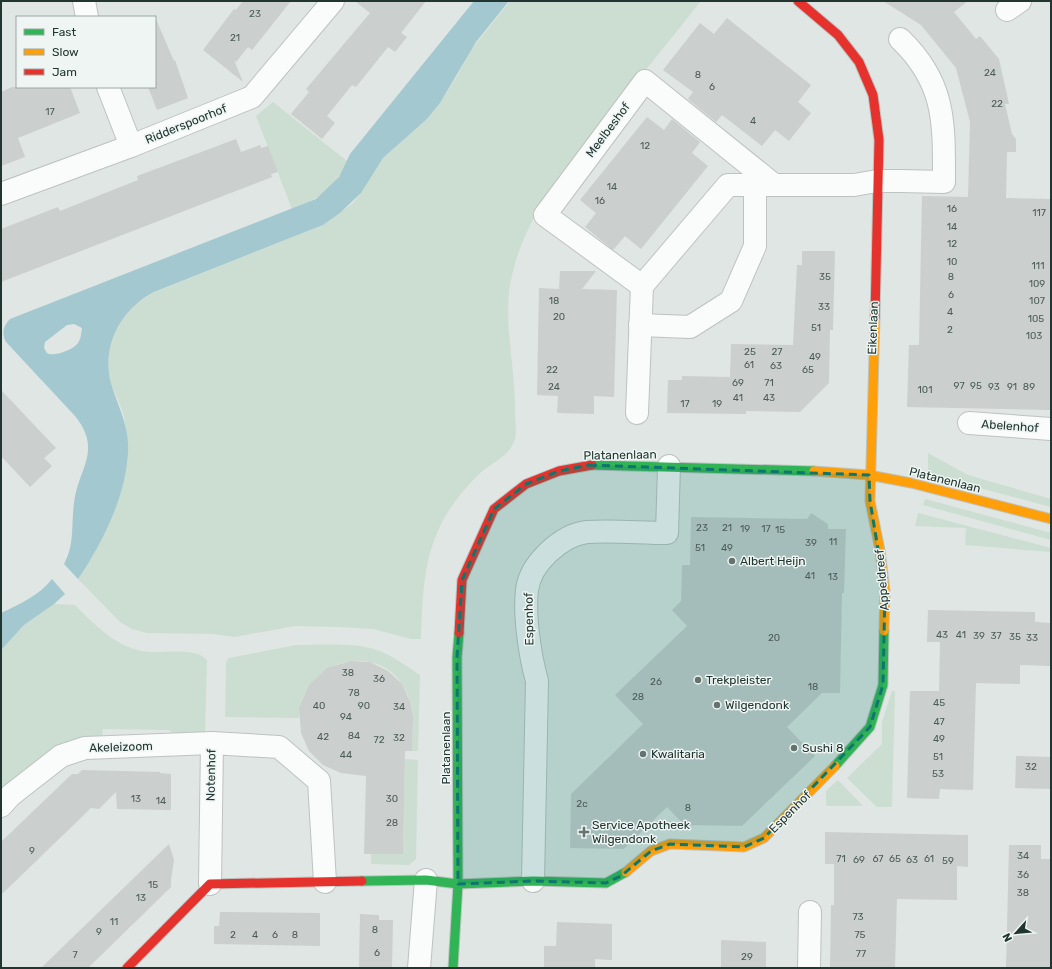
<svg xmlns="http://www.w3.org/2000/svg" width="1052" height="969" font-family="Rubik,sans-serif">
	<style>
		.green { fill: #cbded1 }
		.water { fill: #a4c8cf; fill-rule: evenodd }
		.building { fill: #cbcfce }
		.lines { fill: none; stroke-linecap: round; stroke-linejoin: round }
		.street-casing { stroke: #bdc3c0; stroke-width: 24 }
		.fast-casing { stroke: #bdc3c1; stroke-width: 11 }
		.slow-casing { stroke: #bdc3c1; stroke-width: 11 }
		.jam-casing { stroke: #bdc3c1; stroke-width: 11 }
		.street { stroke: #fafbfb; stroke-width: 22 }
		.fast { stroke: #30b455; stroke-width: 9 }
		.slow { stroke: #ff9f0a; stroke-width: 9 }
		.jam { stroke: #e5322d; stroke-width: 9 }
		.marked { fill: #0f766e; fill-opacity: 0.2; stroke: #0f766e; stroke-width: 3; stroke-dasharray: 8 5; stroke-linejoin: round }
		.poi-dot { fill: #64736f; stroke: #eef5f2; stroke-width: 1.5 }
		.labels { text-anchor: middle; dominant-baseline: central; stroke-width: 3; stroke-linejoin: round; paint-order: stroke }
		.number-label { font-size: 10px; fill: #4c5c58 }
		.street-label { font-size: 12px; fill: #213531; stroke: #eef5f2 }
		.poi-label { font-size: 12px; fill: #213531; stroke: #eef5f2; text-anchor: start }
	</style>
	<rect width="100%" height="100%" fill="#e0e6e3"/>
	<g class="green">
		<path d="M510,1H701C673,36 644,72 616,107C570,163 519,218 509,292C505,330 516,374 515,414C515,421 517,432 515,439C510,457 487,465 476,477C426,528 423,571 421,639H411L373,629L339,627L295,626L234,637L213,634L147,633L132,629L120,622L78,579C99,549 128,490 128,453C128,442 126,428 124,417C121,405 115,394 111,383C101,345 121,309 155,292L323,225L352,204L361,193L381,160L427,119L440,103L457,76L471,50Z"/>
		<path d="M273,102L347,161C334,190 320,198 292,209L256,116Z"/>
		<polygon points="928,453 968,475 1051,499 1051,507 928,474"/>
		<polygon points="925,499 1051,533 1051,540 923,505"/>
		<polygon points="918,513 1051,548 1051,552 965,545 966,528 915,526"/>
		<path d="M54,604L75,605C96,626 117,649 149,652C164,653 199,647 207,661L205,732L201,736L177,738L169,730L103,729L102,737L1,796V650L24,625Z"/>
		<path d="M296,645C319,645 356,642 377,650C392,655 406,666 420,675L418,751H412C412,734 415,716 409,699C389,638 303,654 299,718L225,717L226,662L229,658Z"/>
		<polygon points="892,691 895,691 892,807 877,807 847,778 882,744 882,722"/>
		<polygon points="405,759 418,760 416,859 409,865 371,864 371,854 403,854"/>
		<polygon points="838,780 863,806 826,806 826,791"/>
	</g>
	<g class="water">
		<path d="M474,1H509L476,42L440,103L427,119L383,158L361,193L340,213L323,225L154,292C121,309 101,346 111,383C118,407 130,427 128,453C126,496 102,544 78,579L64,564C75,544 71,525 74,503C78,468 103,451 75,416L6,342C1,333 4,325 10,319L316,199L339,177L350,154ZM74,324L82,328C81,334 81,342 75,346C69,351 53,357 47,353L44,348L45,342L67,325Z"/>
		<path d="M52,579L65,594L54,604L24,625L1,650V613C18,605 40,595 52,579Z"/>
	</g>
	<g class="building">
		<polygon points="243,1 291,1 252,50 248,47 236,62 234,60 243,82 203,50 234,9 236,10"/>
		<polygon points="355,1 426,1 401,33 407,37 395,52 388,47 356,87 352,85 327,116 335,123 322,139 291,114 309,92 306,89 370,13"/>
		<polygon points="883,1 968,1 954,12 976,39 980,36 999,59 1009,104 1005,104 1012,134 1016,139 1016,152 1007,152 1006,198 1051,199 1051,410 907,407 909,345 919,345 922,196 968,197 970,122 956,68 921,25"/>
		<polygon points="155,17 174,61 175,60 188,98 157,110 148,87 155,87"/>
		<polygon points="727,18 811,85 798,102 811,113 789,141 775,130 762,146 722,115 716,122 688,99 693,92 663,70 700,23 714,34"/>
		<polygon points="12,87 70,87 80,113 18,138 25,157 1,166 1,92"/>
		<polygon points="647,117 664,130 672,119 700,142 692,153 708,166 641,249 625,236 613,250 585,227 596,213 580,200"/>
		<polygon points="236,139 241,152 260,145 261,148 268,146 278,172 271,174 272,177 1,282 1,229 58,207 60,211 138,180 137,176"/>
		<polygon points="802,251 835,251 833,330 830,330 829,383 800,412 746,411 746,414 667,413 668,380 682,380 682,376 730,377 731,344 793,345 797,265 802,265"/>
		<polygon points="560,271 596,271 582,289 617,290 614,397 594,396 594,414 557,413 558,396 537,395 539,288 559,289"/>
		<polygon points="1,390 56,448 44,458 52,466 30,487 1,456"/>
		<polygon points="811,513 828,524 828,529 846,529 844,593 842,593 840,693 822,693 787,727 815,756 742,826 684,825 667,807 624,849 570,848 571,794 643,724 615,695 687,626 672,610 681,601 682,565 690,565 691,517 807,519"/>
		<polygon points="928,610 1035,612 1035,622 1051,623 1051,666 1020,665 1020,684 976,683 973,790 940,789 939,799 907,798 910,691 939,691 940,642 927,642"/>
		<polygon points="351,661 370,662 388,671 402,684 410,702 413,717 412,751 405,751 403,854 364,854 366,776 341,773 323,765 309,751 301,733 299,708 309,685 327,668"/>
		<polygon points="1016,756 1051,757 1051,789 1015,788"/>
		<polygon points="82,770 160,772 160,773 171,774 171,810 117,809 116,792 99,809 91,808 1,895 1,842 72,774 78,774"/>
		<polygon points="825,832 968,835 968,867 957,866 957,900 897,899 895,968 830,968 831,905 834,905 834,864 825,864"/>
		<polygon points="169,844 174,860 171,880 171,887 88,968 41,968"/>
		<polygon points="1009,845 1041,845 1041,859 1051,859 1051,968 1006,968"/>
		<polygon points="220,912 320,913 320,946 214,944 214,926 219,926"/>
		<polygon points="360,914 379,915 379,920 393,920 392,968 359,968"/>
		<polygon points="557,922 612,924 612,960 595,959 595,968 544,968 544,946 556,946"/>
		<polygon points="721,940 766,942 766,968 721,968"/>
	</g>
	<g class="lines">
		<g class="street-casing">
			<g id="street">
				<polyline points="84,1 87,17"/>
				<polyline points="1007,10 1020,1"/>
				<polyline points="108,87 131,146"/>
				<polyline points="1,194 131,146 252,97 333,1"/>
				<polyline points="642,286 545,215 645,81 773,184"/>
				<polyline points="640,325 690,327 731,301 755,246 755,184"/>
				<path d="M637,413L642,286L728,185H854L877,181H901L944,182C944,123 946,83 900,39"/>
				<polyline points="969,423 1051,429"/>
				<polyline points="1,806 11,795 61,756 85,748 212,743"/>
				<path d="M533,881L537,681C530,656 524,616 527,590C530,564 561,535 587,532C613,530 641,533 667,533L669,466"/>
				<polyline points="210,884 212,743 279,747 319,781 325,882"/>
				<polyline points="419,968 426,880"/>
				<polyline points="809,968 810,912"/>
			</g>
		</g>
		<g class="fast-casing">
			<g id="fast">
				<polyline points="592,465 814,471"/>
				<polyline points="835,766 870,727 883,685 884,631"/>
				<polyline points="362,881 426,880 458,884 533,881 606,883 626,872"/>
				<polyline points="453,968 458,884 457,657 459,633"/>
			</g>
		</g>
		<g class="slow-casing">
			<g id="slow">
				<polyline points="875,317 870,501 880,550 885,591 884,631"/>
				<polyline points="814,471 869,475 911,483 1051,519"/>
				<polyline points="626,872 651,851 670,844 744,847 764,838 835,766"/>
			</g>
		</g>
		<g class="jam-casing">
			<g id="jam">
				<polyline points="798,1 838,35 859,62 873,95 879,140 875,317"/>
				<polyline points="459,633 462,580 494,509 526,484 559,471 592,465"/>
				<polyline points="127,968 210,884 362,881"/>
			</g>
		</g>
		<use href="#street" class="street"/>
		<use href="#fast" class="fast"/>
		<use href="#slow" class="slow"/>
		<use href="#jam" class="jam"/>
	</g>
	<path class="marked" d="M589,465L869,475L870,501L885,591L883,685L870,727L764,838L744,847L670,844L651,851L621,876L606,883L533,881L458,884L457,657L462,580L494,509L526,484L559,471Z"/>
	<g class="poi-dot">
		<circle cx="732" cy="561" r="4"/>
		<circle cx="698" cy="680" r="4"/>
		<circle cx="717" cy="705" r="4"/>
		<circle cx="794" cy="748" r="4"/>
		<circle cx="643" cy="754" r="4"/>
		<path d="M582 826h4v4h4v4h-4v4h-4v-4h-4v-4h4z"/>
	</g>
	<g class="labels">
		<g class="number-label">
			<text x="255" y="14">23</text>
			<text x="235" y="38">21</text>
			<text x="990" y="73">24</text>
			<text x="698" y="75">8</text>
			<text x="712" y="87">6</text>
			<text x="997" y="104">22</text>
			<text x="50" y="112">17</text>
			<text x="753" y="121">4</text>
			<text x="645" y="146">12</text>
			<text x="612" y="187">14</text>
			<text x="600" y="201">16</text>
			<text x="952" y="209">16</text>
			<text x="1039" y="213">117</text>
			<text x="952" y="227">14</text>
			<text x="952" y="244">12</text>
			<text x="952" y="262">10</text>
			<text x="1038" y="266">111</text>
			<text x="825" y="277">35</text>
			<text x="951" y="277">8</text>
			<text x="1037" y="284">109</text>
			<text x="951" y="295">6</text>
			<text x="554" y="301">18</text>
			<text x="1037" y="301">107</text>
			<text x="824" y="307">33</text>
			<text x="950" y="312">4</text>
			<text x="559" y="317">20</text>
			<text x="1036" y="319">105</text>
			<text x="816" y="328">51</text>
			<text x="950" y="330">2</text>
			<text x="1034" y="336">103</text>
			<text x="750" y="352">25</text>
			<text x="777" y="352">27</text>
			<text x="815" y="357">49</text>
			<text x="749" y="365">61</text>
			<text x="776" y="366">63</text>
			<text x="552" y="370">22</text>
			<text x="808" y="370">65</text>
			<text x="738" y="383">69</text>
			<text x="769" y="383">71</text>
			<text x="959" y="386">97</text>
			<text x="976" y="386">95</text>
			<text x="554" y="387">24</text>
			<text x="994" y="387">93</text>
			<text x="1012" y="387">91</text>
			<text x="1029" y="387">89</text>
			<text x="925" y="390">101</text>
			<text x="738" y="398">41</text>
			<text x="769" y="398">43</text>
			<text x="685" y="404">17</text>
			<text x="717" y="404">19</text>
			<text x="702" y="528">23</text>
			<text x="727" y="528">21</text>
			<text x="745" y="529">19</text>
			<text x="766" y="529">17</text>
			<text x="780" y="530">15</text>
			<text x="833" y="542">11</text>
			<text x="811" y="543">39</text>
			<text x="700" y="548">51</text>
			<text x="727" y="548">49</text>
			<text x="810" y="576">41</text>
			<text x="833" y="577">13</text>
			<text x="942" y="635">43</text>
			<text x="961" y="635">41</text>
			<text x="979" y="636">39</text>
			<text x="996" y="636">37</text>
			<text x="1015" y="637">35</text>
			<text x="774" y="638">20</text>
			<text x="1032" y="638">33</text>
			<text x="348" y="673">38</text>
			<text x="379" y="679">36</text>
			<text x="656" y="682">26</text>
			<text x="813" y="687">18</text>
			<text x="354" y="693">78</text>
			<text x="638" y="697">28</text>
			<text x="939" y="703">45</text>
			<text x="319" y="706">40</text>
			<text x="364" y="706">90</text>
			<text x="399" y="707">34</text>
			<text x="346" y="717">94</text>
			<text x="939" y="722">47</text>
			<text x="354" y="736">84</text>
			<text x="323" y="737">42</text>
			<text x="399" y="738">32</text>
			<text x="939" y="739">49</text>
			<text x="379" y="740">72</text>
			<text x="346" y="755">44</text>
			<text x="938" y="757">51</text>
			<text x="1031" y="767">32</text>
			<text x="938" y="774">53</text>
			<text x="136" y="799">13</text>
			<text x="392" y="799">30</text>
			<text x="161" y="801">14</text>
			<text x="582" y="804">2c</text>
			<text x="688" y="808">8</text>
			<text x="392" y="823">28</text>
			<text x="32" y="851">9</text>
			<text x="1023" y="856">34</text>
			<text x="841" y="859">71</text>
			<text x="878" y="859">67</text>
			<text x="895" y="859">65</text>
			<text x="929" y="859">61</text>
			<text x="859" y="860">69</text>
			<text x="912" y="860">63</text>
			<text x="948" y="861">59</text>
			<text x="1023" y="875">36</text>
			<text x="153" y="885">15</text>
			<text x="1023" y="893">38</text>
			<text x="141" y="898">13</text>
			<text x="858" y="917">73</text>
			<text x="114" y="922">11</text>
			<text x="375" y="930">8</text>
			<text x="99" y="932">9</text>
			<text x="233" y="935">2</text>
			<text x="255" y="935">4</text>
			<text x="275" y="935">6</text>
			<text x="295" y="935">8</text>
			<text x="860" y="935">75</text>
			<text x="377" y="953">6</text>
			<text x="861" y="954">77</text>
			<text x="75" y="955">7</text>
			<text x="747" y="957">29</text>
		</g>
		<g class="street-label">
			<text transform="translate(186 124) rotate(-22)">Ridderspoorhof</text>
			<text transform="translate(608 130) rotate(-53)">Meelbeshof</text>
			<text transform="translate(873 328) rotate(-88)">Eikenlaan</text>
			<text transform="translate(1010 426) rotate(4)">Abelenhof</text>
			<text transform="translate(620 455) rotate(-1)">Platanenlaan</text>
			<text transform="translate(945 480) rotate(14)">Platanenlaan</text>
			<text transform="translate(882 580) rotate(-95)">Appeldreef</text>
			<text transform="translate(529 619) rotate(-91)">Espenhof</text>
			<text transform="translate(121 747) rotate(-2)">Akeleizoom</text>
			<text transform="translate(446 748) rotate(-90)">Platanenlaan</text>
			<text transform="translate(211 775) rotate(-89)">Notenhof</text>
			<text transform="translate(790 812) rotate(-45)">Espenhof</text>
		</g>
		<g class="poi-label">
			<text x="740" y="561">Albert Heijn</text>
			<text x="706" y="680">Trekpleister</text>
			<text x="725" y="705">Wilgendonk</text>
			<text x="802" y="748">Sushi 8</text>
			<text x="651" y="754">Kwalitaria</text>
			<text x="592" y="825">Service Apotheek<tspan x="592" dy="14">Wilgendonk</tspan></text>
		</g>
	</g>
	<rect width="1052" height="969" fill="none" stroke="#213531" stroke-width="4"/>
	<rect x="16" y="16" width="140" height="72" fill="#eef5f2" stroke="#9ca8a5"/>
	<rect x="24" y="29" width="20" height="6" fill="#30b455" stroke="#9ca8a5"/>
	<text x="52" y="36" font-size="12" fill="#213531">Fast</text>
	<rect x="24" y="49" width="20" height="6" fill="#ff9f0a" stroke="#9ca8a5"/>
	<text x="52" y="56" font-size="12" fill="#213531">Slow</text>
	<rect x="24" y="69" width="20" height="6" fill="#e5322d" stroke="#9ca8a5"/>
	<text x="52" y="76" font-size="12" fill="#213531">Jam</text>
	<g transform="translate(1016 933) rotate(243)" stroke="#eef5f2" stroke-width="3" paint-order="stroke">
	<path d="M0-3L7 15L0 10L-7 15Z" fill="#213531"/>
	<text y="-6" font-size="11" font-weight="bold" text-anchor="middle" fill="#213531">N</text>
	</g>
</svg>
